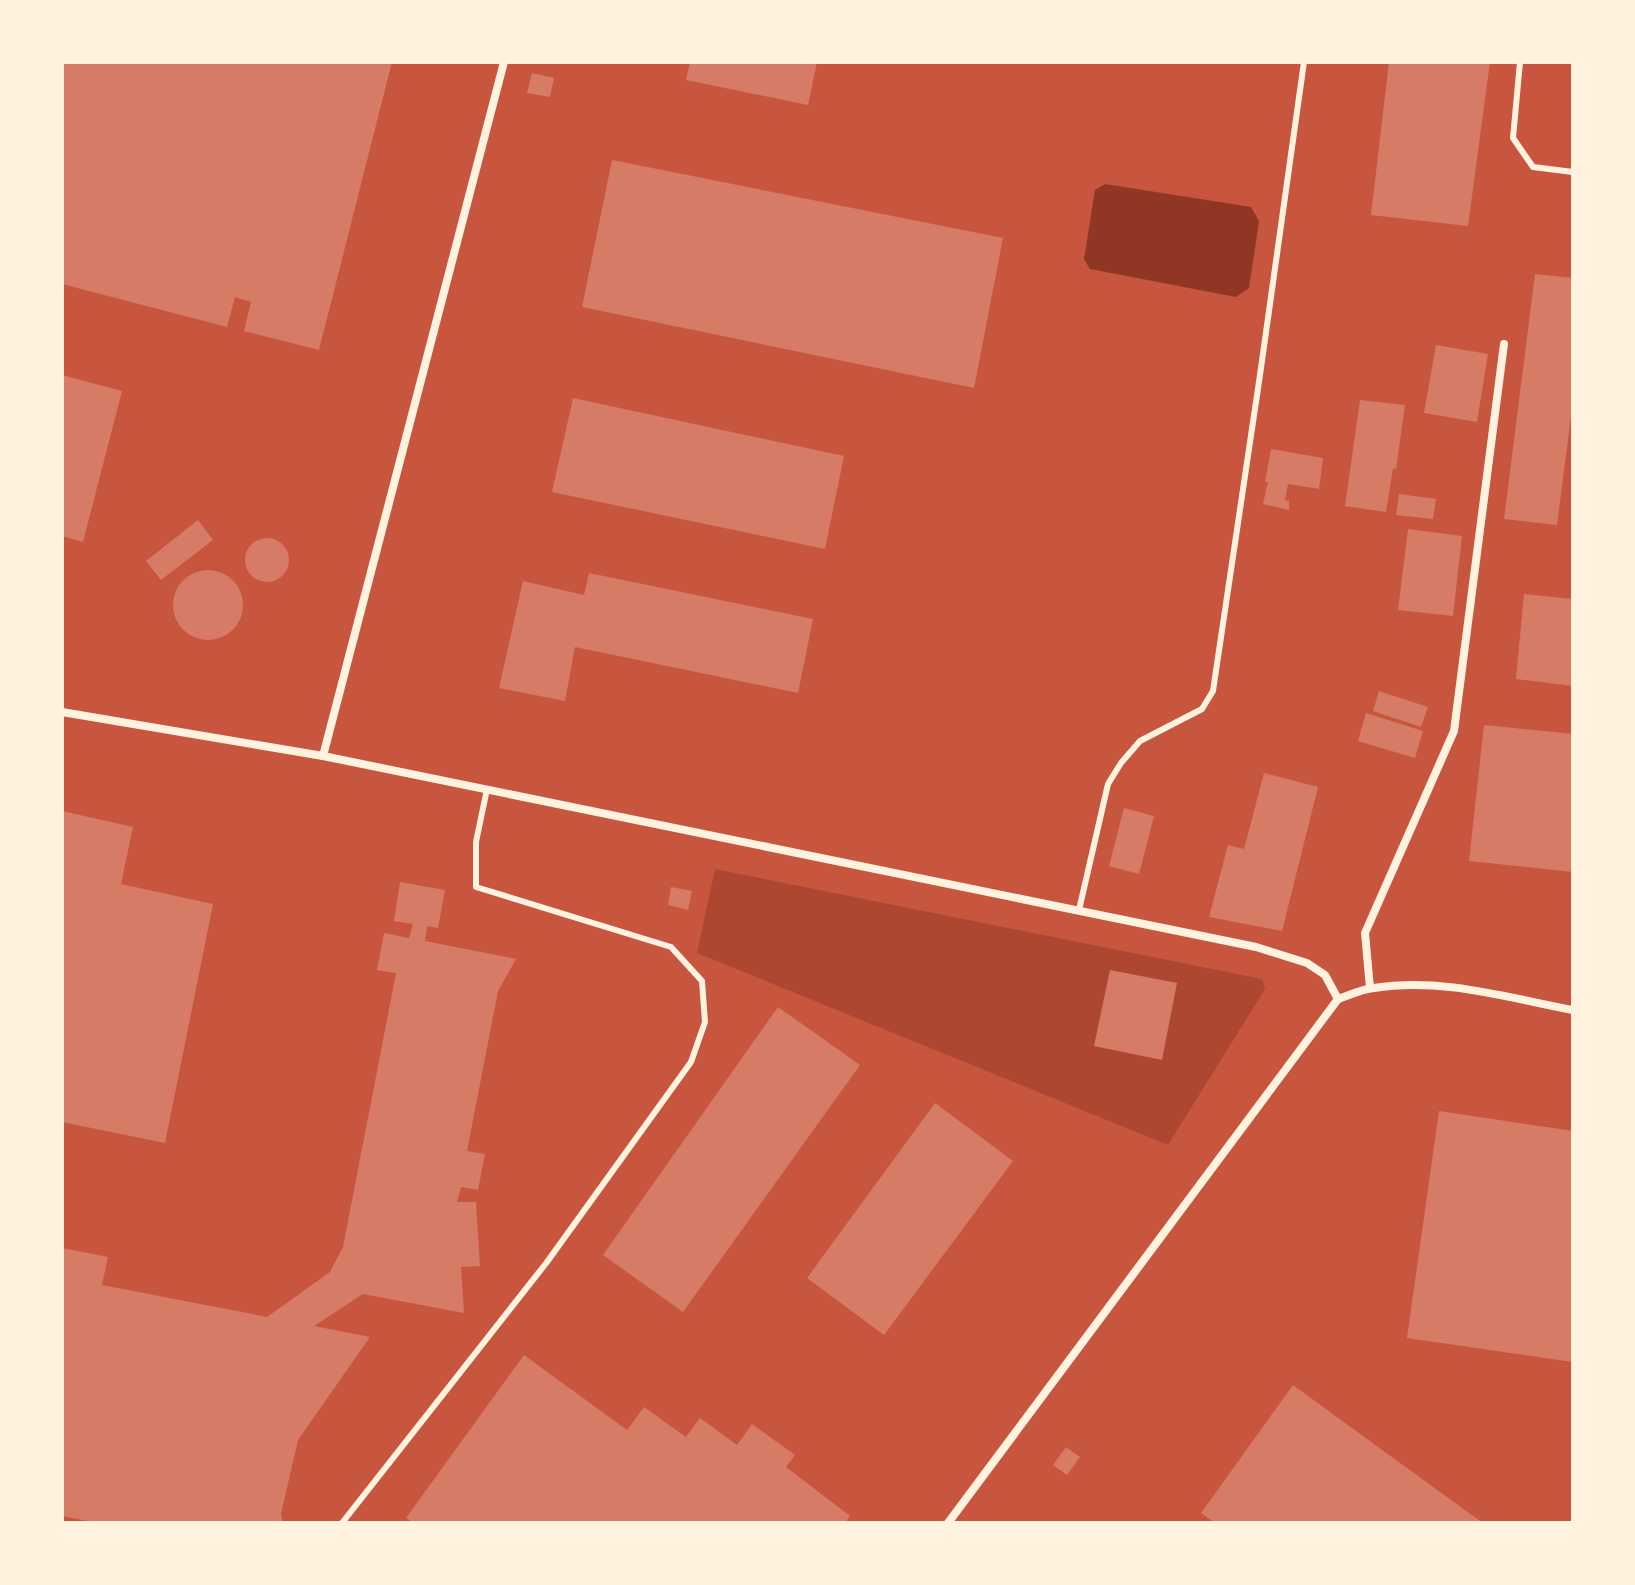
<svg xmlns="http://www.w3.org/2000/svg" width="1635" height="1585" font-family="'Public Sans',sans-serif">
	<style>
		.green { fill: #ae4732 }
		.water { fill: #8f3625 }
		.building { fill: #d67c66 }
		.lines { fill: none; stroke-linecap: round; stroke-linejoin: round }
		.service { stroke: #fff3e0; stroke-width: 6 }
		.minor { stroke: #fff3e0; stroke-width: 8 }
	</style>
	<rect width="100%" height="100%" fill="#c8553d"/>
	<polygon class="green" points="715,869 1262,979 1265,989 1168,1145 697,953"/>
	<polygon class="water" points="1105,184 1251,207 1259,221 1249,288 1236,297 1090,269 1084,259 1095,190"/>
	<g class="building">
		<polygon points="62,62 392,62 319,350 244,331 251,302 235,297 227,327 62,284"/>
		<polygon points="690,62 817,62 808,105 686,80"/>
		<polygon points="1389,62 1490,62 1468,226 1371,215"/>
		<polygon points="532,73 554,78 550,97 527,93"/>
		<polygon points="612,160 1003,238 974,388 582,307"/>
		<polygon points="1535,274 1573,278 1573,401 1557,525 1504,519"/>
		<polygon points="1436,345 1488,354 1477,422 1424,413"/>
		<polygon points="62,375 122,391 83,542 62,536"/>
		<polygon points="573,398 844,456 825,549 552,492"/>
		<polygon points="1360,400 1405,405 1396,469 1393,468 1386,512 1345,506"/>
		<polygon points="1271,449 1323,458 1319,489 1288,484 1285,500 1289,501 1289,510 1263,504 1268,482 1265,482"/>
		<polygon points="1399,494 1436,499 1433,519 1396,515"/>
		<polygon points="198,520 213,540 161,580 146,561"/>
		<polygon points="1408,529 1462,536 1453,616 1398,610"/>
		<circle cx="267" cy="560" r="22"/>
		<circle cx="208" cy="605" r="35"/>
		<polygon points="589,573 813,619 798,693 575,647 565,701 499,688 523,581 584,595"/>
		<polygon points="1524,594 1573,599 1573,686 1516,679"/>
		<polygon points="1379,691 1428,707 1421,727 1373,711"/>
		<polygon points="1366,713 1423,731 1415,758 1358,741"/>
		<polygon points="1484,725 1573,734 1573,872 1469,861"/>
		<polygon points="1264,773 1318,787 1282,931 1209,917 1228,845 1244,849"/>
		<polygon points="1124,808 1154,816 1139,874 1109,866"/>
		<polygon points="62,811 133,827 121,884 213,904 165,1143 62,1122"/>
		<polygon points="400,882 445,890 438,928 427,926 425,941 516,959 498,991 467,1151 485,1154 478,1190 461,1187 457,1202 476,1202 480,1266 461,1267 464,1313 363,1294 314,1326 370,1337 298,1440 281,1514 283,1523 98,1523 62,1516 62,1248 108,1257 102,1285 267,1317 330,1272 343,1247 396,973 377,970 384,933 409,938 413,924 394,921"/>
		<polygon points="671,887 692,891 688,910 668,905"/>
		<polygon points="1110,970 1177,983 1162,1060 1094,1046"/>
		<polygon points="778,1007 860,1065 683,1312 603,1255"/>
		<polygon points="935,1103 1013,1161 884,1335 807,1278"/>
		<polygon points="1439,1111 1573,1131 1573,1362 1407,1338"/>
		<polygon points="524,1355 627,1430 644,1407 686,1437 700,1418 737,1445 752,1424 795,1455 786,1467 850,1516 845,1523 413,1523 406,1518"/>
		<polygon points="1293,1385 1367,1439 1483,1523 1215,1523 1201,1513"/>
		<polygon points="1066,1447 1080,1457 1067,1475 1053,1465"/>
	</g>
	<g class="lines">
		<g class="service">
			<polyline points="1520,62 1513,138 1533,167 1573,172"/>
			<polyline points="1079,910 1108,784 1121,763 1140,741 1202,709 1213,691 1260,375 1304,62"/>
			<polyline points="342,1523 547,1262 691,1062 705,1022 702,981 671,947 476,887 476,842 487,789"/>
		</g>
		<g class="minor">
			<polyline points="62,712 323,756 1256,947 1307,963 1325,975 1338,999"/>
			<polyline points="323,756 504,62"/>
			<polyline points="1370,988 1365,933 1454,731 1504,344"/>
			<path d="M1338,999C1350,995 1362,989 1374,988C1441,977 1508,998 1573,1010"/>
			<polyline points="948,1523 1338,999"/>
		</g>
	</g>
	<rect width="1635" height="1585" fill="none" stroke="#fff3e0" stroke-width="128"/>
</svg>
